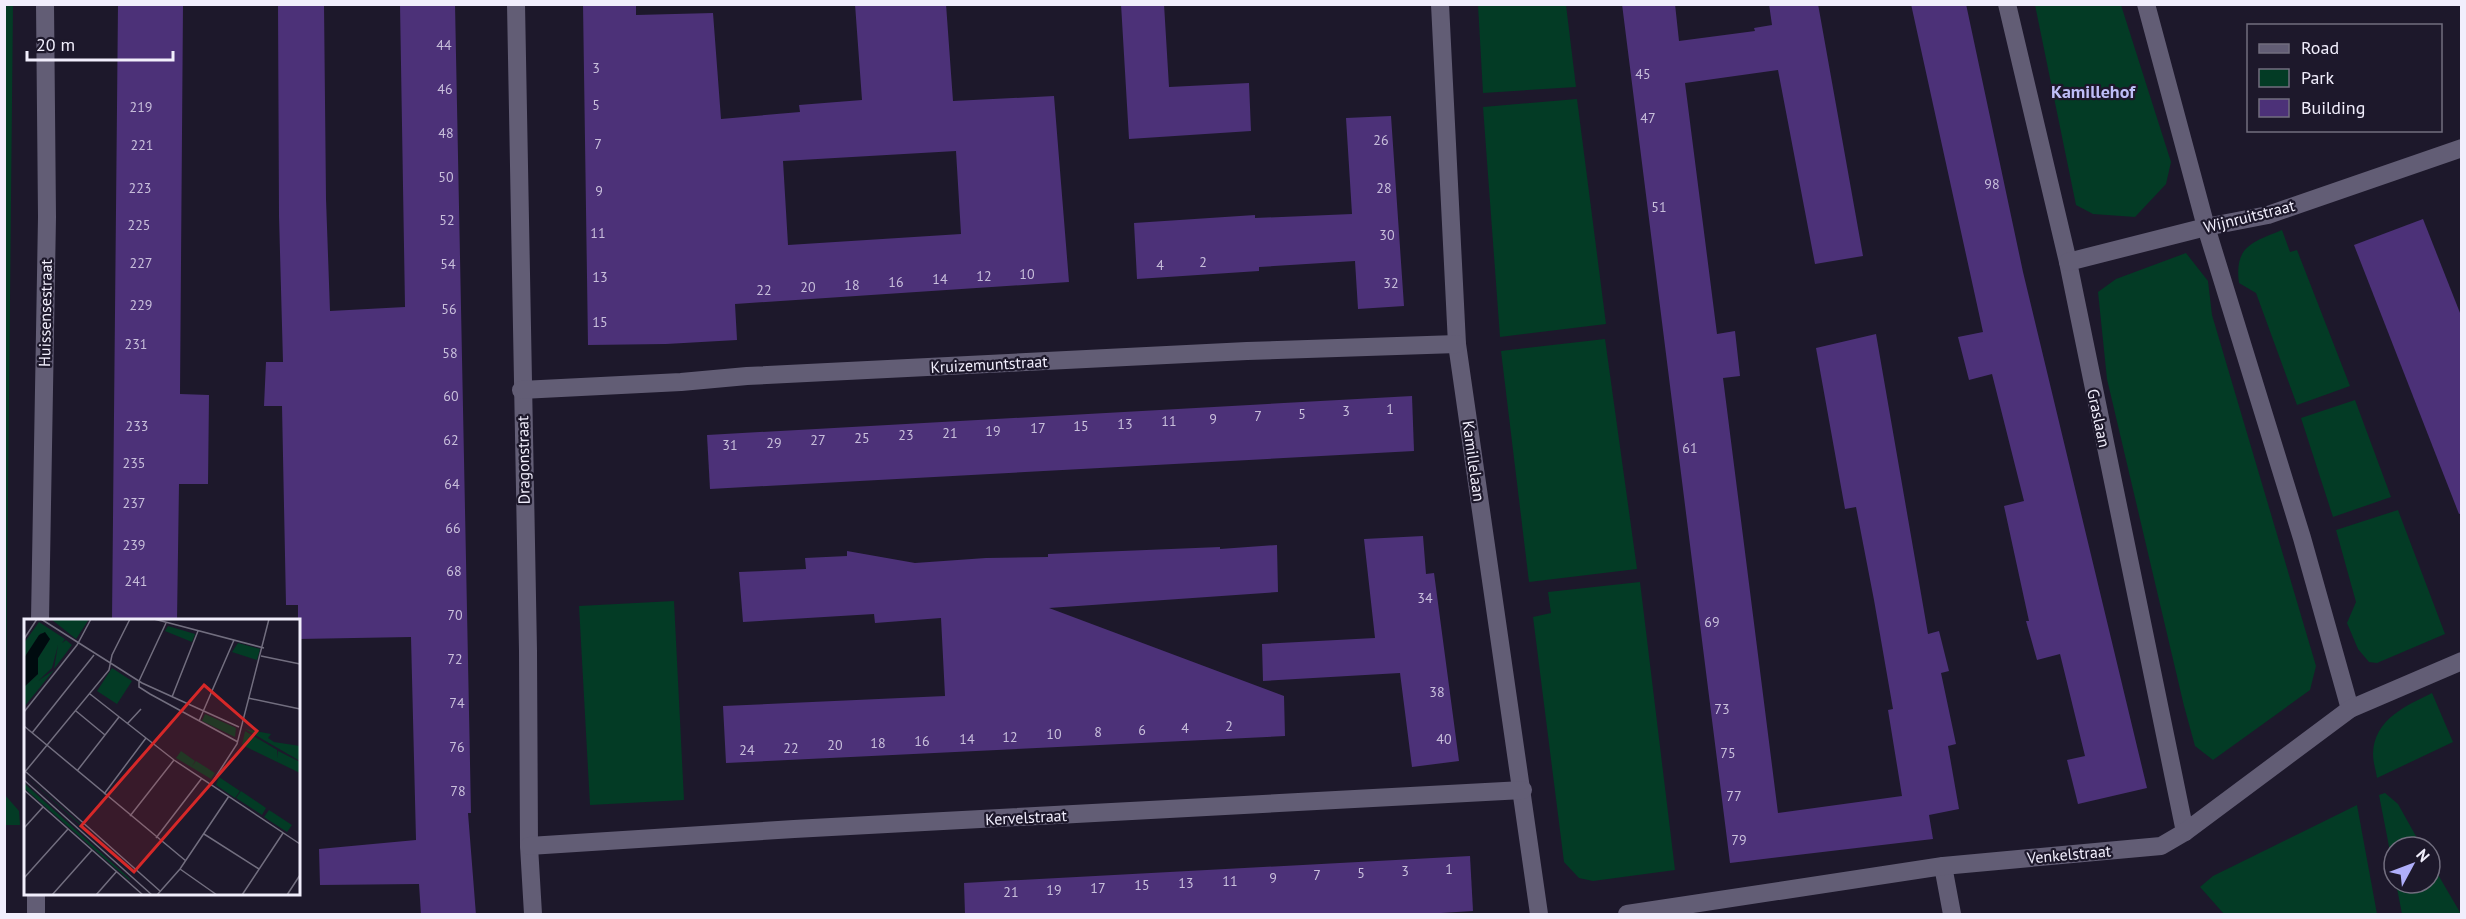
<svg xmlns="http://www.w3.org/2000/svg" width="2466" height="919" font-family="'PT Sans',sans-serif">
	<style>
		.green { fill: #033b25 }
		.building { fill: #4c3178; fill-rule: evenodd }
		.lines { fill: none; stroke-linecap: round; stroke-linejoin: round }
		.minor { stroke: #625d75; stroke-width: 18 }
		.labels { text-anchor: middle; dominant-baseline: central; stroke-width: 4.5; stroke-linejoin: round; paint-order: stroke }
		.number-label { font-size: 14px; fill: #c8bfdb }
		.street-label { font-size: 16px; fill: #f1eefc; stroke: #1d182b }
		.neighbourhood-label { font-size: 18px; font-weight: bold; fill: #bebef7; stroke: #1d182b }
		.inset-road { fill: none; stroke: #726e7f; stroke-width: 1.5 }
		.view { fill: #d62828; fill-opacity: 0.15; stroke: #d62828; stroke-width: 3 }
		.inset-edge { fill: none; stroke: #f1eefc; stroke-width: 3 }
	</style>
	<rect width="100%" height="100%" fill="#1d182b"/>
	<g class="green">
		<polygon points="13,4 5,795 19,811 20,825 4,825 4,5"/>
		<polygon points="1478,5 1566,5 1576,87 1483,93"/>
		<polygon points="2035,5 2121,5 2171,162 2166,184 2135,217 2093,214 2076,205"/>
		<polygon points="1577,99 1606,324 1500,337 1483,107"/>
		<path d="M2282,230L2290,252L2297,250L2350,386L2297,405L2256,293L2239,283C2234,246 2253,242 2282,230Z"/>
		<polygon points="2186,253 2208,281 2212,315 2316,666 2310,690 2213,760 2195,746 2184,706 2107,379 2098,292 2116,279"/>
		<polygon points="1605,339 1637,569 1529,582 1501,351"/>
		<polygon points="2355,400 2391,497 2333,517 2301,418"/>
		<polygon points="2398,510 2445,634 2377,663 2369,662 2358,649 2347,623 2356,602 2336,530"/>
		<polygon points="1640,582 1675,870 1593,881 1579,878 1564,862 1533,617 1551,613 1548,592"/>
		<polygon points="674,601 684,800 590,805 579,606"/>
		<path d="M2432,693L2453,742L2377,778C2376,771 2373,762 2373,754C2374,719 2406,706 2432,693Z"/>
		<polygon points="2385,793 2398,804 2422,847 2394,847 2394,872 2379,795"/>
		<polygon points="2357,805 2377,914 2224,914 2200,887 2213,876"/>
		<polygon points="2430,861 2461,914 2402,914 2396,883 2430,883"/>
	</g>
	<g class="building">
		<polygon points="118,4 183,4 180,394 209,395 208,484 179,484 177,621 112,621"/>
		<polygon points="278,4 324,4 326,199 330,311 405,307 400,4 455,4 471,813 468,813 476,915 421,915 419,884 320,885 319,849 416,840 411,637 298,639 298,605 286,605 282,406 264,406 266,362 283,362 279,216"/>
		<path d="M583,4H636V15L713,13L721,119L800,112L799,105L862,100L855,4H946L953,101L1054,96L1069,282L735,304L737,340L666,344L588,345ZM956,151L961,234L788,245L783,161Z"/>
		<polygon points="1121,4 1164,4 1169,87 1249,83 1251,131 1129,139"/>
		<polygon points="1622,4 1675,4 1679,41 1755,31 1754,28 1772,25 1769,4 1818,4 1863,256 1815,264 1778,70 1685,83 1717,334 1735,331 1740,376 1723,378 1778,813 1902,796 1888,710 1893,709 1874,600 1856,507 1845,509 1816,348 1876,334 1928,634 1939,631 1949,671 1941,673 1956,744 1948,746 1959,809 1929,815 1933,839 1730,863"/>
		<polygon points="1911,4 1966,4 2023,272 2147,788 2078,804 2067,760 2085,756 2060,654 2037,660 2026,621 2029,621 2004,506 2024,501 1992,374 1969,380 1958,337 1983,332"/>
		<polygon points="1391,116 1404,306 1358,309 1355,261 1259,267 1259,271 1137,279 1134,223 1255,215 1255,218 1352,214 1346,118"/>
		<polygon points="2423,219 2462,318 2462,513 2459,514 2354,245"/>
		<polygon points="1412,396 1414,451 710,489 707,435"/>
		<polygon points="1423,536 1426,574 1434,573 1459,761 1412,767 1400,673 1263,681 1262,644 1375,638 1364,539"/>
		<polygon points="1277,545 1278,592 1049,608 1284,696 1285,736 726,763 723,706 945,696 941,618 875,623 874,614 743,622 739,572 806,569 805,558 847,556 847,551 915,563 986,558 1048,557 1048,554 1220,547 1220,549"/>
		<polygon points="1470,856 1473,911 1409,915 965,915 964,883"/>
	</g>
	<g class="lines">
		<g class="minor">
			<polyline points="516,4 528,651 529,846 533,914"/>
			<polyline points="1440,4 1457,344 1539,914"/>
			<polyline points="2007,4 2068,262 2185,832"/>
			<polyline points="2146,4 2206,227 2302,538 2350,709"/>
			<polyline points="2068,262 2206,227 2268,215 2462,148"/>
			<polyline points="521,390 681,382 747,376 1247,351 1457,344"/>
			<polyline points="40,620 47,217 45,4"/>
			<polyline points="529,846 794,829 1523,790"/>
			<polyline points="1943,866 1952,914"/>
			<polyline points="36,914 36,894"/>
			<polyline points="1627,914 1943,866 2161,846 2185,832 2350,709 2462,661"/>
		</g>
	</g>
	<g class="labels">
		<g class="number-label">
			<text x="444" y="45">44</text>
			<text x="596" y="68">3</text>
			<text x="1643" y="74">45</text>
			<text x="445" y="89">46</text>
			<text x="596" y="105">5</text>
			<text x="141" y="107">219</text>
			<text x="1648" y="118">47</text>
			<text x="446" y="133">48</text>
			<text x="1381" y="140">26</text>
			<text x="598" y="144">7</text>
			<text x="142" y="145">221</text>
			<text x="446" y="177">50</text>
			<text x="1992" y="184">98</text>
			<text x="140" y="188">223</text>
			<text x="1384" y="188">28</text>
			<text x="599" y="191">9</text>
			<text x="1659" y="207">51</text>
			<text x="447" y="220">52</text>
			<text x="139" y="225">225</text>
			<text x="598" y="233">11</text>
			<text x="1387" y="235">30</text>
			<text x="1203" y="262">2</text>
			<text x="141" y="263">227</text>
			<text x="448" y="264">54</text>
			<text x="1160" y="265">4</text>
			<text x="1027" y="274">10</text>
			<text x="984" y="276">12</text>
			<text x="600" y="277">13</text>
			<text x="940" y="279">14</text>
			<text x="896" y="282">16</text>
			<text x="1391" y="283">32</text>
			<text x="852" y="285">18</text>
			<text x="808" y="287">20</text>
			<text x="764" y="290">22</text>
			<text x="141" y="305">229</text>
			<text x="449" y="309">56</text>
			<text x="600" y="322">15</text>
			<text x="136" y="344">231</text>
			<text x="450" y="353">58</text>
			<text x="451" y="396">60</text>
			<text x="1390" y="409">1</text>
			<text x="1346" y="411">3</text>
			<text x="1302" y="414">5</text>
			<text x="1258" y="416">7</text>
			<text x="1213" y="419">9</text>
			<text x="1169" y="421">11</text>
			<text x="1125" y="424">13</text>
			<text x="137" y="426">233</text>
			<text x="1081" y="426">15</text>
			<text x="1038" y="428">17</text>
			<text x="993" y="431">19</text>
			<text x="950" y="433">21</text>
			<text x="906" y="435">23</text>
			<text x="862" y="438">25</text>
			<text x="451" y="440">62</text>
			<text x="818" y="440">27</text>
			<text x="774" y="443">29</text>
			<text x="730" y="445">31</text>
			<text x="1690" y="448">61</text>
			<text x="134" y="463">235</text>
			<text x="452" y="484">64</text>
			<text x="134" y="503">237</text>
			<text x="453" y="528">66</text>
			<text x="134" y="545">239</text>
			<text x="454" y="571">68</text>
			<text x="136" y="581">241</text>
			<text x="1425" y="598">34</text>
			<text x="455" y="615">70</text>
			<text x="1712" y="622">69</text>
			<text x="455" y="659">72</text>
			<text x="1437" y="692">38</text>
			<text x="457" y="703">74</text>
			<text x="1722" y="709">73</text>
			<text x="1229" y="726">2</text>
			<text x="1185" y="728">4</text>
			<text x="1142" y="730">6</text>
			<text x="1098" y="732">8</text>
			<text x="1054" y="734">10</text>
			<text x="1010" y="737">12</text>
			<text x="967" y="739">14</text>
			<text x="1444" y="739">40</text>
			<text x="922" y="741">16</text>
			<text x="878" y="743">18</text>
			<text x="835" y="745">20</text>
			<text x="457" y="747">76</text>
			<text x="791" y="748">22</text>
			<text x="747" y="750">24</text>
			<text x="1728" y="753">75</text>
			<text x="458" y="791">78</text>
			<text x="1734" y="796">77</text>
			<text x="1739" y="840">79</text>
			<text x="1449" y="869">1</text>
			<text x="1405" y="871">3</text>
			<text x="1361" y="873">5</text>
			<text x="1317" y="875">7</text>
			<text x="1273" y="878">9</text>
			<text x="1230" y="881">11</text>
			<text x="1186" y="883">13</text>
			<text x="1142" y="885">15</text>
			<text x="1098" y="888">17</text>
			<text x="1054" y="890">19</text>
			<text x="1011" y="892">21</text>
		</g>
		<g class="street-label">
			<text transform="translate(2249 216) rotate(-14)">Wijnruitstraat</text>
			<text transform="translate(45 313) rotate(-89)">Huissensestraat</text>
			<text transform="translate(989 364) rotate(-3)">Kruizemuntstraat</text>
			<text transform="translate(2099 418) rotate(78)">Graslaan</text>
			<text transform="translate(523 460) rotate(-91)">Dragonstraat</text>
			<text transform="translate(1474 461) rotate(82)">Kamillelaan</text>
			<text transform="translate(1026 817) rotate(-3)">Kervelstraat</text>
			<text transform="translate(2069 854) rotate(-5)">Venkelstraat</text>
		</g>
		<g class="neighbourhood-label">
			<text x="2093" y="91">Kamillehof</text>
		</g>
	</g>
	<g transform="translate(24 619)">
		<rect width="276" height="276" fill="#1d182b"/>
		<path d="M27,0H65L52,20ZM15,3L41,20L38,24L42,21L48,26L30,50L34,26L28,49L14,62L30,51L0,88V68L14,55V39L26,20L17,14L0,39V24ZM144,7L171,15L168,23L141,12ZM214,24L236,30L233,41L208,33ZM88,49L108,62L93,85L73,72ZM181,95L212,109L211,118L178,102ZM221,110L247,115L244,119L250,123L276,127V142ZM221,112L253,131L254,139V132L276,143V154L218,126ZM157,132L171,142L168,147L172,142L191,154L187,160L152,139ZM0,155L103,246L106,247L104,249ZM195,158L216,172L211,179L192,166ZM0,164L106,260L105,261L0,169ZM217,172L242,189L238,196L212,179ZM245,191L268,206L263,213L240,198Z" fill="#033b25"/>
		<path d="M21,13L26,20L14,39V55L0,68V39L15,16Z" fill="#000b0f"/>
		<path class="inset-road" d="M17,0L118,64L215,108M130,0L240,29M0,20L13,0M237,37L276,45M115,62V68L126,75L214,123M115,62L142,4M66,75L150,141L276,225M148,78L174,12M224,79L276,90M52,92L81,116M0,93L53,26L67,0M175,102L210,21M103,105L117,90M0,107L162,242M8,114L70,36M53,152L95,98M2,153L136,272M0,154L85,51L88,36L106,0M0,161L128,276M187,165L213,125L245,0M0,171L119,276M80,175L122,119M106,197L150,141M0,209L19,188M180,215L235,250M132,219L178,159M156,250L193,276M0,259L44,210M28,276L68,231M72,276L93,252M133,276L156,250L205,177M218,276L259,214M263,276L276,256"/>
		<path class="view" d="M180,66L233,112L110,253L57,207Z"/>
		<rect width="276" height="276" class="inset-edge"/>
	</g>
	<rect width="2466" height="919" fill="none" stroke="#f1eefc" stroke-width="12"/>
	<rect x="2247" y="24" width="195" height="108" fill="#1d182b" stroke="#726e7f" stroke-width="1.5"/>
	<rect x="2259" y="44" width="30" height="9" fill="#625d75" stroke="#726e7f" stroke-width="1.5"/>
	<text x="2301" y="54" font-size="18" fill="#f1eefc">Road</text>
	<rect x="2259" y="69" width="30" height="18" fill="#033b25" stroke="#726e7f" stroke-width="1.5"/>
	<text x="2301" y="84" font-size="18" fill="#f1eefc">Park</text>
	<rect x="2259" y="99" width="30" height="18" fill="#4c3178" stroke="#726e7f" stroke-width="1.5"/>
	<text x="2301" y="114" font-size="18" fill="#f1eefc">Building</text>
	<g transform="translate(2412 865) rotate(49)"><circle r="28" fill="#1d182b" stroke="#726e7f" stroke-width="1.5"/>
	<path d="M0-4.5L10 22L0 15L-10 22Z" fill="#afaefa"/>
	<text y="-9" font-size="16" font-weight="bold" text-anchor="middle" fill="#f1eefc">N</text>
	</g>
	<path d="M27 51v9h146v-9" fill="none" stroke="#f1eefc" stroke-width="3"/>
	<text x="36" y="51" font-size="18" fill="#f1eefc" stroke="#1d182b" stroke-width="4.5" paint-order="stroke">20 m</text>
</svg>
